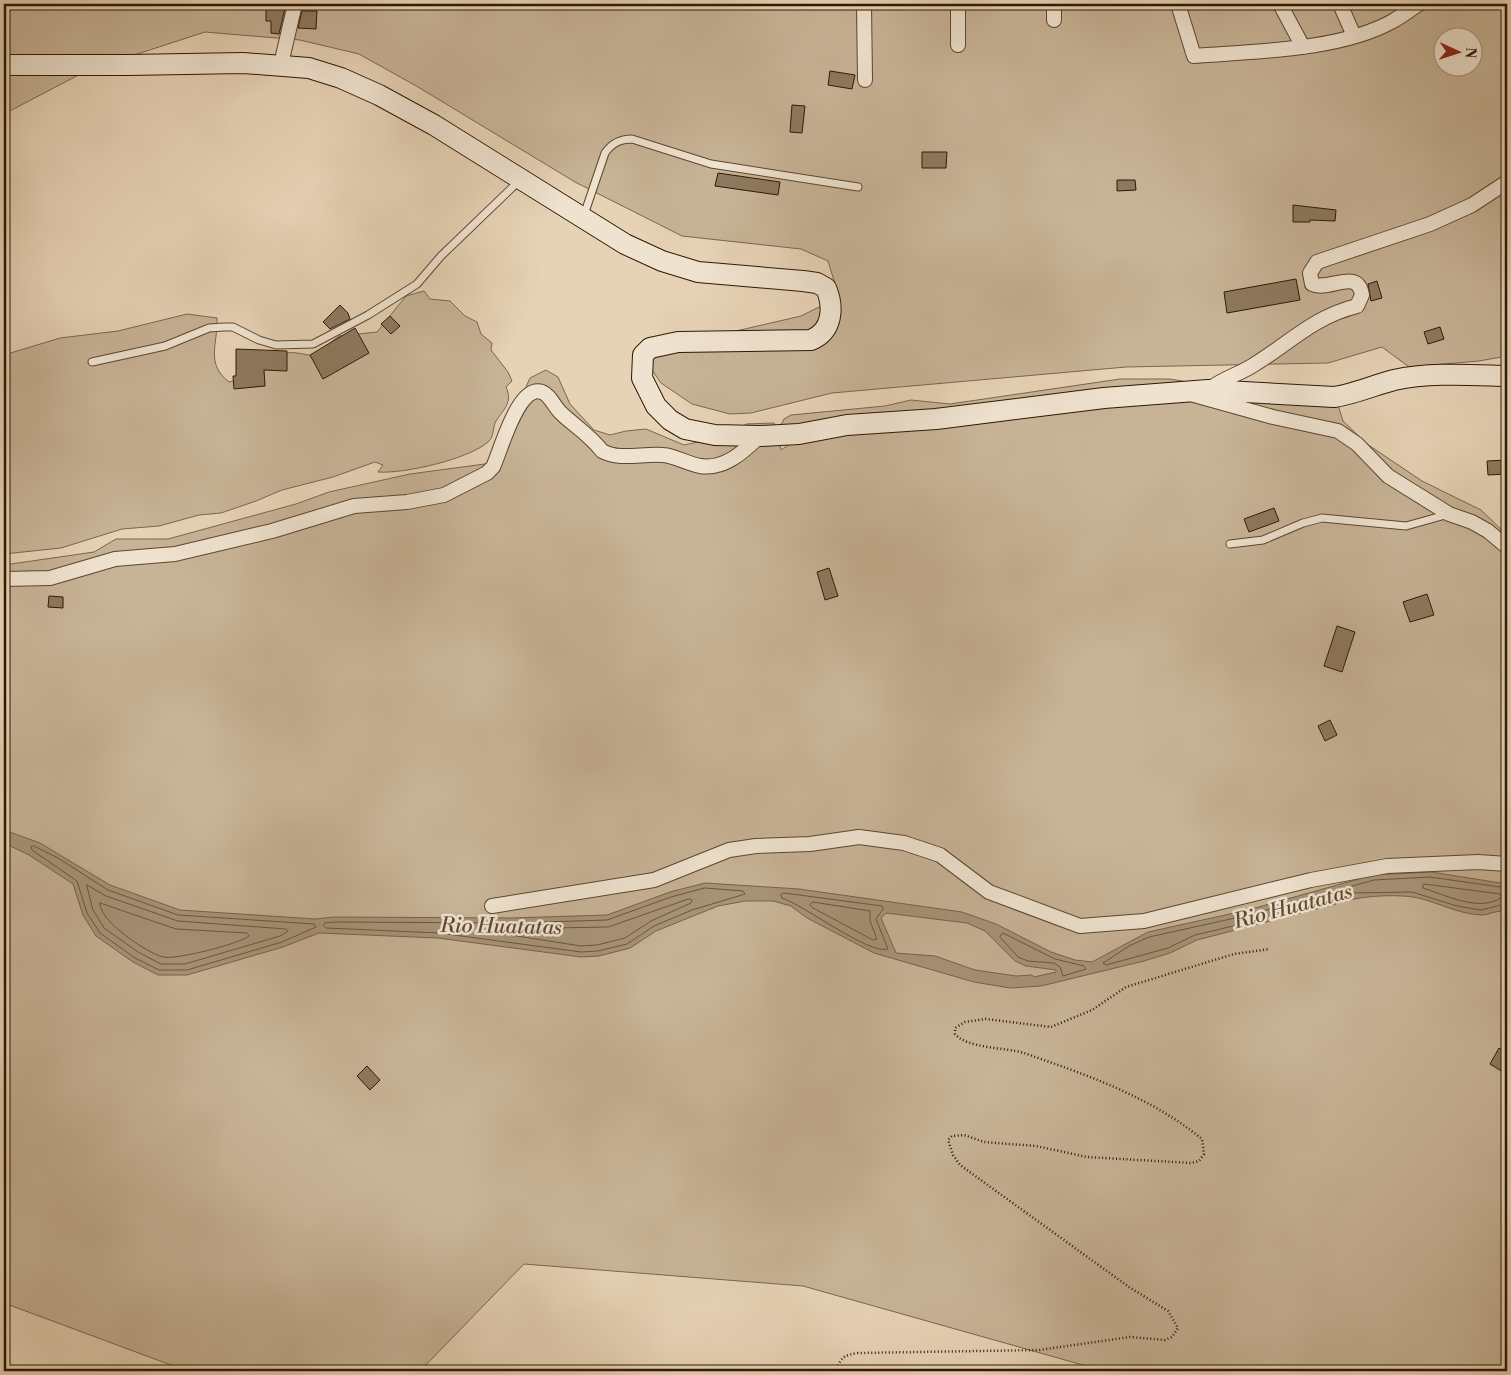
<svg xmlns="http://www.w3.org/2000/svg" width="1511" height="1375" font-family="'Libre Bodoni',serif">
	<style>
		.green { fill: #c7b396; stroke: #7a664c; fill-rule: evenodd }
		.water { fill: #a79378; stroke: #766248; fill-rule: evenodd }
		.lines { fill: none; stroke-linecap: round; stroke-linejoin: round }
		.shore { stroke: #6a563c; stroke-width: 1 }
		.building { fill: #8d795f; stroke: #2d1901 }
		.lane-casing { stroke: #5b472e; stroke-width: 9 }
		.street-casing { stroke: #5b472e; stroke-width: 16 }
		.secondary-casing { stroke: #2d1901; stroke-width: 22 }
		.path { stroke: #2d1901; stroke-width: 2.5; stroke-dasharray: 1 2.5; stroke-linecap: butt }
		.lane { stroke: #efe2cf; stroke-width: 7 }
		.street { stroke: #efe2cf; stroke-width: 14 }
		.secondary { stroke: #efe2cf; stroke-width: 20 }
		.labels { text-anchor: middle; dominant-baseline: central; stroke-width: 5; stroke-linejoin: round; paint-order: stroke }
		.water-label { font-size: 21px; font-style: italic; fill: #5e4a31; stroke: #efe2cf }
	</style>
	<rect width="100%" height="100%" fill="#e6d2b5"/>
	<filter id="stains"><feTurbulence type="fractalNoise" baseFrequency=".004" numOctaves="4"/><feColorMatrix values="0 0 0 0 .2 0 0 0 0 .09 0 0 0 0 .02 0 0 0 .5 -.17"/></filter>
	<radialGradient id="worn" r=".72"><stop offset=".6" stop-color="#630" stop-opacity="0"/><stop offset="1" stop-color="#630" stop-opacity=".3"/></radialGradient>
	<g class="green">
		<path d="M4,4H1507V356L1479,361L1409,367L1382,347L1328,363L1126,367L832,393L751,413L730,414L692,404L661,383L648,364L654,350L801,316L829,302L835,284L828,261L801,249L682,236L575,182L418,87L359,54L300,40L205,32L88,70L4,114ZM1444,38H1474V68H1444Z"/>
		<path d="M424,291L430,299L450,301L465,316L477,322L481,334L492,343L491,350L508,372L512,381L506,387C513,402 504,409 496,421C492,428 495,436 488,442C469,459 404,474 378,472L383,465L375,462L333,477L282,490L256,501L221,513L199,515L159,526L122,529L61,548L4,554V355L60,338L118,331L187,314L217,318C218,345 205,363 229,382C251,378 259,361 278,355C290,350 302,354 314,356L339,336L377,332L406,296Z"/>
		<polygon points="546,370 558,377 570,404 594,430 610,435 626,431 646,429 684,445 735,434 746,424 774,423 776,426 781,450 790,444 781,425 784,419 791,415 885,406 911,400 950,404 1120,379 1169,379 1338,405 1343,421 1367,444 1422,481 1481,510 1507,535 1507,1371 1104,1371 803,1286 524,1264 420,1371 187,1371 4,1303 4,565 94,552 116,539 168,539 296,504 329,492 410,474 492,463 530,378"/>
	</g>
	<path class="water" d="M4,830L40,843L110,885L180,910L315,919L335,917L511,918L607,915L670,892L705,883L799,889L962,912L996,924L1051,952L1075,960L1092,962L1148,932L1248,910L1373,875L1431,872L1507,884L1505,891L1507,912C1498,909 1490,915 1481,915C1457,914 1436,901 1413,897C1392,894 1355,896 1336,904L1197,940L1170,953L1144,961L1041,986L1010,988L974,982L874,953L807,918L791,906L773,901H745L718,906L656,931L630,948L599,956L581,957L438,938L319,933L283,947L187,975H158L133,962L96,936L83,915L73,884L29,855L4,843ZM886,913L967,923L985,931L1015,961L1026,966L1056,970V972L1034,977L1032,975L1016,976L975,970L935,956L896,953L881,918Z"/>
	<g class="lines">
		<g class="shore">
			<polygon points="34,846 58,858 108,890 178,915 314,924 316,927 282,942 187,970 159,970 135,958 100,933 87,913 77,881 32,850 31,847"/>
			<path d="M1424,884L1500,894L1502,897C1481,913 1445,895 1423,888Z"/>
			<polygon points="87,885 106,896 178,921 286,929 288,931 280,936 185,964 161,964 138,952 104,928 93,910"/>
			<polygon points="705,888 743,891 745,894 692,910 654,926 627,944 598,951 581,952 439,933 326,928 323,925 325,923 336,922 511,923 607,920 671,897"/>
			<polyline points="1507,888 1430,877 1374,880 1249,915 1149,937 1129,946 1103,963 1106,965 1168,948 1195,935 1250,922 1334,900 1351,893 1412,892 1457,906 1481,910 1501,905 1507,906"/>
			<path d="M784,893L882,906L883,909L876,919L888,949C869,955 804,905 782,898L781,895Z"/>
			<polygon points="689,899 692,900 691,903 651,921 625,938 597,945 581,946 491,932 493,929 608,927"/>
			<polygon points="813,902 870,911 870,921 877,939 873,940 813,908 810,905"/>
			<path d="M100,903L176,929L247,933L249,936C239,944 176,960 163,957C147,953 99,921 100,903Z"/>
			<polygon points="1003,933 1055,959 1084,966 1086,969 1063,976 1060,967 1054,963 1028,961 1018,957 1000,937"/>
		</g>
	</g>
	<g class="building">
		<polygon points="266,4 286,4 279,34 271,33 271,21 266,21"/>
		<polygon points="302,11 317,11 316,29 298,28"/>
		<polygon points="830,71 855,75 852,89 828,85"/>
		<polygon points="792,105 805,106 802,133 790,132"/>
		<polygon points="922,152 947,152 946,168 922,168"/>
		<polygon points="718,173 780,182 778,195 715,186"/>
		<polygon points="1117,180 1135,180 1136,190 1117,191"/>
		<polygon points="1293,205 1336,210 1335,221 1310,220 1310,222 1293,222"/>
		<polygon points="1296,279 1300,300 1227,313 1224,292"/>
		<polygon points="1377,281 1382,298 1371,301 1368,284"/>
		<polygon points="340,305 348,313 350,319 330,329 323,322"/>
		<polygon points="390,316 400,326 391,334 381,324"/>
		<polygon points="1440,327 1444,339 1428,344 1424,332"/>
		<polygon points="355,328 369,353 323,379 310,355"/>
		<polygon points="236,349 287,351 287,371 264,370 265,386 234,389 233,376 236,376"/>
		<polygon points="1507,460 1507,474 1488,475 1487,461"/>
		<polygon points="1274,508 1279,521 1249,532 1244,519"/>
		<polygon points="829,568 838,596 825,600 817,572"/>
		<polygon points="1427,594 1434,615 1410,622 1403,602"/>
		<polygon points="49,596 63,597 63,608 48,607"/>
		<polygon points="1337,626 1355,632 1342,672 1324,666"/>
		<polygon points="1330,720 1337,735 1325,741 1318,726"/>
		<polygon points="1499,1048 1507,1053 1507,1063 1503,1072 1490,1064"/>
		<polygon points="367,1066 380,1080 370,1090 357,1076"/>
	</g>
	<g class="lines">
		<g class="lane-casing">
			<g id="lane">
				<path d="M584,215L605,153C612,143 620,139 632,139L711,164L858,187"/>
				<polyline points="92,362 165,346 209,328 224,327 233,327 259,340 276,345 313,344 368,315 417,284 441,256 520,180"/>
				<polyline points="1230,544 1263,540 1303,523 1322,518 1406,526 1449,514"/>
			</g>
		</g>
		<g class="street-casing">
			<g id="street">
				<polyline points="864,4 865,80"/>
				<polyline points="958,4 958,45"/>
				<polyline points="1054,4 1054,20"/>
				<path d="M1178,4L1194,56C1255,51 1339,51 1393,21C1402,16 1411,9 1419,4"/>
				<polyline points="1280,4 1303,47"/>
				<polyline points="1340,4 1354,36"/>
				<polyline points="281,64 295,4"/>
				<path d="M1208,390C1222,379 1237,375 1252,366C1290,343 1313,317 1357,306L1362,295C1358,267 1329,292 1312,284L1310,273L1317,262L1430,224L1472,205L1507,182"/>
				<polyline points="1194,395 1273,417 1338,431 1357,444 1388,476 1449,514 1472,522 1488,531 1507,547"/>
				<path d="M4,579L50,578L115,559L175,554L272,531L354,506L407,502L444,495L487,473L493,467C501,450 518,384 542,392C550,395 554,406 560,412C573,425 590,435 602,451C620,461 643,453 663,455C676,456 687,464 700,466C725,470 744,451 760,436"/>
				<polyline points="492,906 654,880 729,850 756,846 810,844 859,837 904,843 940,855 989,892 1080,926 1144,921 1311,880 1387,866 1478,862 1507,864"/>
			</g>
		</g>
		<g class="secondary-casing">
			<path id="secondary" d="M4,65H128L243,63L309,68L341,78L379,95L434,125L625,244L662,261L698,272L803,281L817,283L826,288C834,307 833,331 811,340L678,342L650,348L643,355L642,378L656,406L670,420L685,429L715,435L760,436L799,434L847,425L936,419L1104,398L1208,390L1334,397C1355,394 1374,385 1394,380C1430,372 1471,375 1507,376"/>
		</g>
		<path class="path" d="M840,1371L837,1369C841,1356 846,1355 858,1353L1040,1350L1130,1337L1165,1340L1172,1337L1178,1328L1168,1311L1129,1287L960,1165L953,1155L948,1140L952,1136L964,1135L984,1142L1036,1146L1087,1157L1191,1163L1199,1161L1204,1154L1202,1139C1149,1096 1087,1075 1024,1053C1005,1047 968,1049 955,1034V1028L965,1022L986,1019L1051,1027L1092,1010L1126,987L1234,954L1270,949"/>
		<use href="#lane" class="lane"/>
		<use href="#street" class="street"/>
		<use href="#secondary" class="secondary"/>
	</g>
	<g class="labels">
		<g class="water-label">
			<text transform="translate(1293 907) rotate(-15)">Rio Huatatas</text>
			<text transform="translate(501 927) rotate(1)">Rio Huatatas</text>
		</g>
	</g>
	<rect width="1511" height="1375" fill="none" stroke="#e6d2b5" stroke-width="20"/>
	<rect x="5" y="5" width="1501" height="1365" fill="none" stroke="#2d1901" stroke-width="2.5"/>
	<rect x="10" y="10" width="1491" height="1355" fill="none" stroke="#2d1901"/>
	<g transform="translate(1458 52) rotate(93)"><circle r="24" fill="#efe2cf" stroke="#a1927d"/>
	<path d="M0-4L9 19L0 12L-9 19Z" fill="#8f2418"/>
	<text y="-8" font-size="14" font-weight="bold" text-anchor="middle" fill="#2d1901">N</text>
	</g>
	<rect width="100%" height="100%" filter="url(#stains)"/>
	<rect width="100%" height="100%" fill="url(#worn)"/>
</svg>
